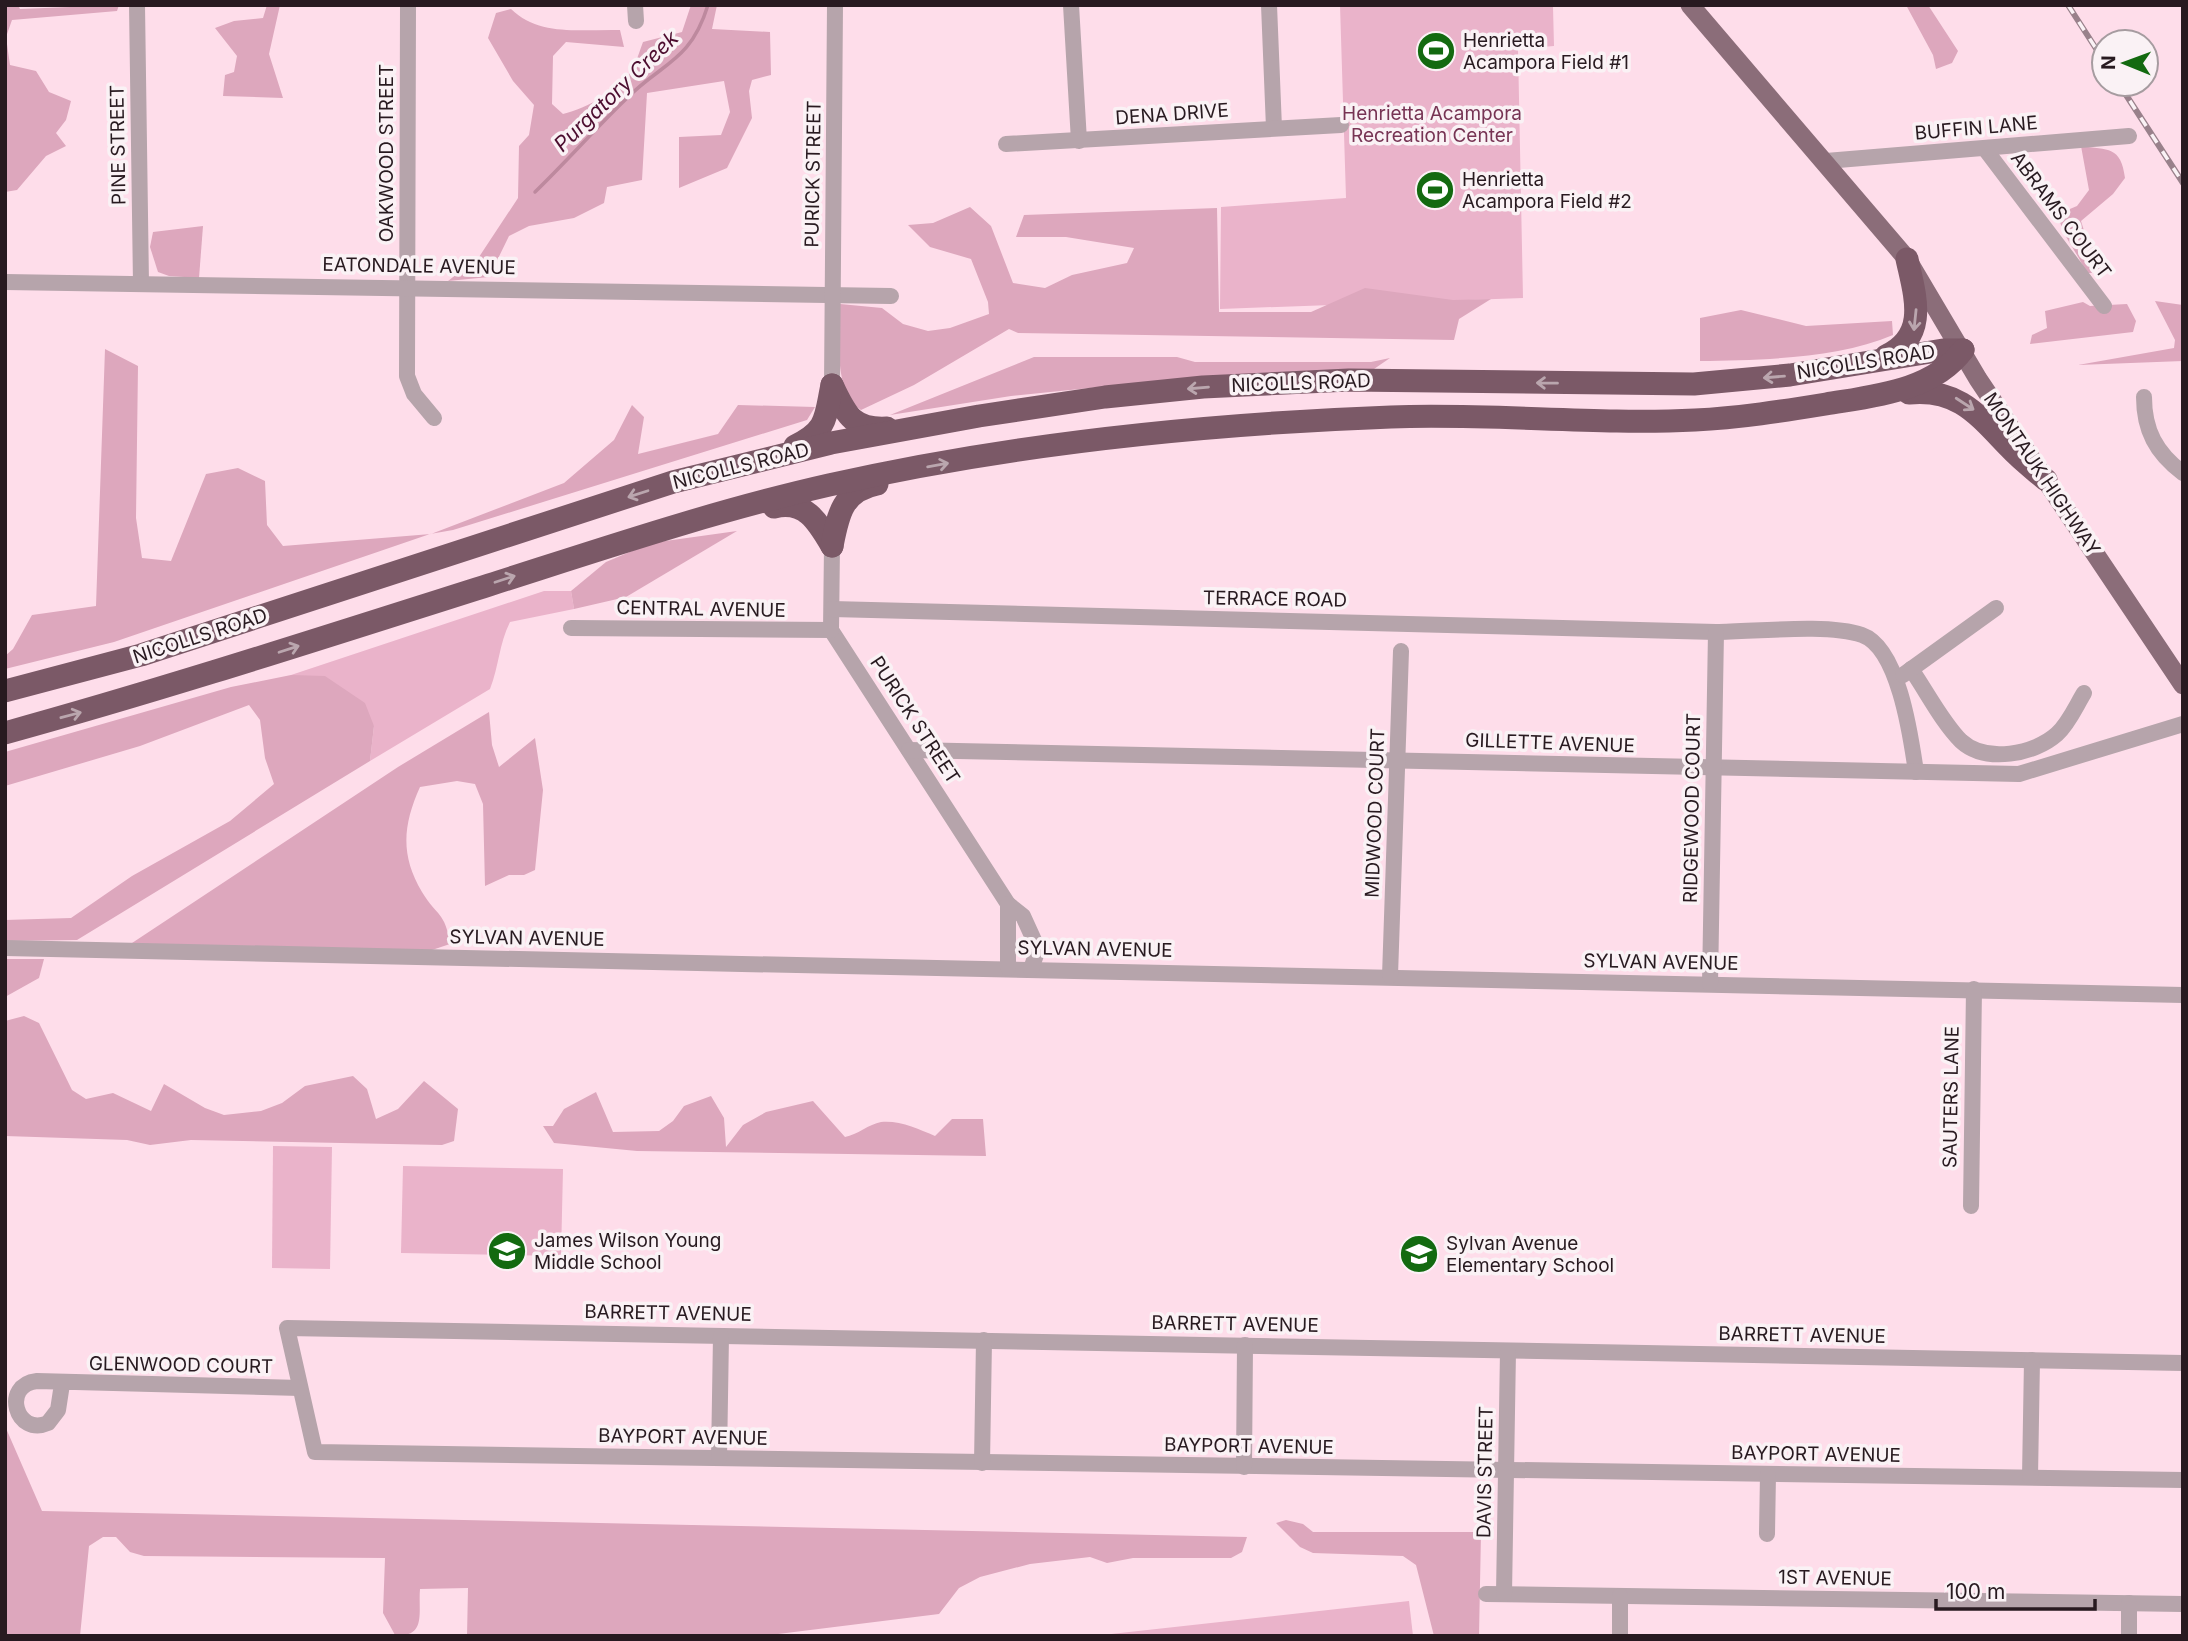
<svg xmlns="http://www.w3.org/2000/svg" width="2188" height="1641" font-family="Inter,sans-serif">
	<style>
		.green { fill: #eab3ca }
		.forest { fill: #dda7bd }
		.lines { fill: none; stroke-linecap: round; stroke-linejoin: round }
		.stream { stroke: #bd899e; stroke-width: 3.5 }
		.minor { stroke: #b6a4ab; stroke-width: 16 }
		.major { stroke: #8b6d79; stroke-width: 19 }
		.highway { stroke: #7b5967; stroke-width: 23 }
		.rail-casing { stroke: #99818b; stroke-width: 6 }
		.rail { stroke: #faf2f5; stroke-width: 3.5; stroke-dasharray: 10; stroke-linecap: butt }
		.oneway { stroke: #baa6ae }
		.labels { text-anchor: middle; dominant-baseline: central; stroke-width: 7; stroke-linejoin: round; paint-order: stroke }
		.poi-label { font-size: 19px; fill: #281a20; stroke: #faf2f5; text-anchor: start }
		.park-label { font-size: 19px; fill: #773454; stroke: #faf2f5 }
		.street-label { font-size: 19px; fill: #281a20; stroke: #faf2f5 }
		.water-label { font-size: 21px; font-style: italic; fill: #4c0d2f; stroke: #faf2f5 }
	</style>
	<rect width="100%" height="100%" fill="#feddea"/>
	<g class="green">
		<polygon points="1340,5 1565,5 1553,7 1554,46 1518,49 1523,298 1220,309 1221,207 1346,198"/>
		<path d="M544,591H571L574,609L510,622C499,644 499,666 490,689L370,761L374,726L291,675Z"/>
		<polygon points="273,1146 332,1147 330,1269 272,1268"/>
		<polygon points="403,1166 563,1169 561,1256 401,1253"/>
		<polygon points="1409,1601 1413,1636 1093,1636"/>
	</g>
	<g class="forest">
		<polygon points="5,5 18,5 20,9 119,5 117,11 12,20 6,37 10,65 36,71 49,92 71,101 66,120 56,133 66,146 46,156 17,190 5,192"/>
		<polygon points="267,5 280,5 269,54 283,98 223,96 225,75 234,72 237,56 215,28 234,21 263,18"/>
		<path d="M691,5H717L712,29L770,32L771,75L752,80L749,91L752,118L727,168L679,188V137L721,135L730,112L724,81L647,93L642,180L607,187L604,203L574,218L529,226L509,236L489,277L448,281L479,257L518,198L519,146L529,135L534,105L513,81L488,38L496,13L511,9C540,37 581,29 620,30L624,47L566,42L553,56L552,104L563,114C587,108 620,91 633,68C637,60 640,50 643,42L682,32Z"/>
		<polygon points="1906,5 1928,5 1958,51 1952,63 1936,69 1933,55"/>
		<path d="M2081,146C2108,150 2121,146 2125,178L2113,194L2081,221L2086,237L2109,273H2086C2078,252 2062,237 2058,214L2077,206L2089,190Z"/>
		<path d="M970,207L991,226L1013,283L1045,288L1072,275L1127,263L1134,248L1066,237H1016L1024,215L1217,208L1219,312H1311L1365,288L1453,300L1491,299L1459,319L1454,340L1018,333L1009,329L914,385L861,410C832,391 840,335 840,304L882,308L903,324L928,331L950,328L989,314L988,302L971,259L930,247L908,225L933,223Z"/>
		<polygon points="203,226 199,278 169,276 158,272 150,247 153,232"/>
		<polygon points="2155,301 2183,305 2183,361 2078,365 2174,348 2175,340"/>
		<polygon points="2083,302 2090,306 2127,304 2136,321 2133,332 2030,344 2032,335 2047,328 2045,311"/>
		<path d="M1741,310L1806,326L1892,321L1893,335C1837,359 1761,360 1700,361V318Z"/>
		<polygon points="105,349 138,366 136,518 142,558 171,561 206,474 238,468 265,481 267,525 283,546 431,534 564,483 614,440 632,405 644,417 638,454 718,434 738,405 815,407 807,420 453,530 430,534 114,642 5,669 5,656 13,649 32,615 96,606"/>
		<polygon points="1034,357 1177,357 1195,362 1371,362 1390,358 1374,369 1198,377 1011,396 890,415"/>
		<polygon points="737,531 626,597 574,609 571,591 606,562 651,543"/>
		<polygon points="291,675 325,676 365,703 374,726 370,761 77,940 5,941 5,920 71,918 132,876 230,821 274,784 265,758 260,720 249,705 140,746 5,786 5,752 231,687"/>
		<path d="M489,712L492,745L499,767L535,738L543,790L535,870L524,875H509L485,886L483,804L475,784L457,781L420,787C403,825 400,855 422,892C437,917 445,911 450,944L429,951L129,945L398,767Z"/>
		<polygon points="5,959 44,959 39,978 5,997"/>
		<polygon points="24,1016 39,1023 72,1090 86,1099 113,1093 151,1111 164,1084 205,1108 224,1115 261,1111 282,1103 305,1086 353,1076 367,1089 376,1119 398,1109 424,1081 458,1109 454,1141 442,1145 191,1140 150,1145 127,1140 5,1136 5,1021"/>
		<path d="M596,1092L613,1132L659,1131L673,1121L684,1106L711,1096L724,1118L726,1147L743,1125L766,1112L813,1101L845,1137C857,1135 869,1124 881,1122C899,1120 919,1129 935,1136L952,1119H983L986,1156L637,1151L554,1143L543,1126H553L564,1109Z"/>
		<path d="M5,1426L42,1511L1247,1537L1242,1552L1231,1558H1133L1107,1563L1090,1557L1030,1564L980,1577L959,1588L939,1614L761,1636H467L468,1588L420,1589C418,1612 427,1638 395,1635L383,1613L385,1558L144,1556L130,1552L116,1537H103L89,1546L80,1636H5Z"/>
		<polygon points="1286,1520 1303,1524 1313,1532 1481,1532 1479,1636 1434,1636 1416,1565 1403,1556 1313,1553 1300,1547 1276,1523"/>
	</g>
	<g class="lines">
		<path class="stream" d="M535,192C566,162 594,130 625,100C662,62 690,63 708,5"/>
		<g class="minor">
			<polyline points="137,5 141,284"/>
			<polyline points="408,5 407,376 414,394 434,418"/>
			<polyline points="635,5 636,21"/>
			<polyline points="1071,5 1079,141"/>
			<polyline points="1269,5 1274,128"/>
			<polyline points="1006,144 1341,125"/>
			<polyline points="1985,149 2104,306"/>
			<polyline points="1826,161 2129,136"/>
			<polyline points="5,282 891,296"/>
			<polyline points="832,385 835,5"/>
			<path d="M2144,397C2144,430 2156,453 2183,473"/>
			<polyline points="832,546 831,630 1008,904"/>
			<path d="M832,609L1716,632C1754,632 1827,623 1862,635C1899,648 1911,738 1916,772"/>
			<polyline points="571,628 831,630"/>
			<path d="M1911,669C1927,692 1942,722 1961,741C1986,764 2035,754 2057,734C2069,723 2076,706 2084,693"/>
			<polyline points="1903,675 1996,608"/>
			<polyline points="909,750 2019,774 2183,724"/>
			<polyline points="5,948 2183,995"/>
			<polyline points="1008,968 1008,904 1023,916 1038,949 1031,969"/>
			<polyline points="1390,976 1401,651"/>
			<polyline points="1710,984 1716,632"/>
			<polyline points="1971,1206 1974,989"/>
			<polyline points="2183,1363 287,1328 315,1452 2183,1480"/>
			<path d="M62,1384L58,1410L48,1423C16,1437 1,1385 37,1381L300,1388"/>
			<polyline points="719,1458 721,1336"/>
			<polyline points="982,1463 984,1340"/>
			<polyline points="1244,1467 1245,1345"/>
			<polyline points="2030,1477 2032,1360"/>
			<polyline points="1767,1534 1768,1474"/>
			<polyline points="1486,1594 2183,1604"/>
			<polyline points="1504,1594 1508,1351"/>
			<polyline points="1620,1636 1620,1596"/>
			<polyline points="2129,1636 2129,1603"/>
		</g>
		<polyline class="major" points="1690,5 1907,259 1978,379 2183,685"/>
		<g class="highway">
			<path d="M1886,356C1929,336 1915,296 1907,259"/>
			<path d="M832,385C846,413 851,430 887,428"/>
			<path d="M1909,393C1958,388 1978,415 2009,447C2020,459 2033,469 2046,480"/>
			<path d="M795,446C828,430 825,418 832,385"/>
			<path d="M774,507C805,499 818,522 832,546"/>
			<path d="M832,546C838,515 842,491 877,484"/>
			<polyline points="5,691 141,655 673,482 831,443 979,416 1105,397 1203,387 1349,380 1694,384 1790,375 1943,350 1963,350"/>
			<path d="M5,733C168,688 328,636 489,585C602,549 714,511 829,485C1015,443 1202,424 1391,417C1492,413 1594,425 1695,420C1739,418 1783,411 1826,404C1873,396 1933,391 1963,350"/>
		</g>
		<g class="rail-casing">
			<g id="rail">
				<polyline points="2068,5 2104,61"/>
				<polyline points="2119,84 2183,183"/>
			</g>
		</g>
		<use href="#rail" class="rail"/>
	</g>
	<defs><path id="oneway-shaft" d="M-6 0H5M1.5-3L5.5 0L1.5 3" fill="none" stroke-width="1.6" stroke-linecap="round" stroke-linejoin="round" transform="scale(1.75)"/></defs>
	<g class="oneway">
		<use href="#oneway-shaft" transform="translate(1915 320) rotate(96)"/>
		<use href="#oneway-shaft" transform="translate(1774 377) rotate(175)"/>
		<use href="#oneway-shaft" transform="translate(1547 383) rotate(-179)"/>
		<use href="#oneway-shaft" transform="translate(1198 388) rotate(175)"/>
		<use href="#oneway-shaft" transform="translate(1965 404) rotate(33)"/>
		<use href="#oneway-shaft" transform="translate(938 465) rotate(-10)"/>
		<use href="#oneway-shaft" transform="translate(638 494) rotate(162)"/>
		<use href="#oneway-shaft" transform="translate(505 579) rotate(-18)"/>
		<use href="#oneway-shaft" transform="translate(289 649) rotate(-18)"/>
		<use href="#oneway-shaft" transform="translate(71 715) rotate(-15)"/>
	</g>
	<defs>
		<g id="stadium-disc" transform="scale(2.0125)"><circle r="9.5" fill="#136a10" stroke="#faf2f5"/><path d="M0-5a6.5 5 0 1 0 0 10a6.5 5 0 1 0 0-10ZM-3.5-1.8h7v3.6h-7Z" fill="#fff"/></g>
		<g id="school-disc" transform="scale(2.0125)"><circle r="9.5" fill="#136a10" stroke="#faf2f5"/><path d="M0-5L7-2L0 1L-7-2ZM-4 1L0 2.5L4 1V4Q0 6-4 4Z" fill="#fff"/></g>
	</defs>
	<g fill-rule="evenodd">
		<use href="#stadium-disc" x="1436" y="51"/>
		<use href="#stadium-disc" x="1435" y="190"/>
		<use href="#school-disc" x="507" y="1251"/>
		<use href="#school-disc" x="1419" y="1254"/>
	</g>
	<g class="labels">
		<g class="poi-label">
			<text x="1463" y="40">Henrietta<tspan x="1463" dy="22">Acampora Field #1</tspan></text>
			<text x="1462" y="179">Henrietta<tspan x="1462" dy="22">Acampora Field #2</tspan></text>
			<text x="534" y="1240">James Wilson Young<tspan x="534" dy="22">Middle School</tspan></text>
			<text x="1446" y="1243">Sylvan Avenue<tspan x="1446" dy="22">Elementary School</tspan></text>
		</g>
		<g class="park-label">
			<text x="1432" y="113">Henrietta Acampora<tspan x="1432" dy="22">Recreation Center</tspan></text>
		</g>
		<g class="street-label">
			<text transform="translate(1172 114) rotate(-4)">DENA DRIVE</text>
			<text transform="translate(1976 128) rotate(-5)">BUFFIN LANE</text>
			<text transform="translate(118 145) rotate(-91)">PINE STREET</text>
			<text transform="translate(386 153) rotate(-90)">OAKWOOD STREET</text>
			<text transform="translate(813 174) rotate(-89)">PURICK STREET</text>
			<text transform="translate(2061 215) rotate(53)">ABRAMS COURT</text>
			<text transform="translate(419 266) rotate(1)">EATONDALE AVENUE</text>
			<text transform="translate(1866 362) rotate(-9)">NICOLLS ROAD</text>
			<text transform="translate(1301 383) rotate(-2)">NICOLLS ROAD</text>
			<text transform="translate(741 466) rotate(-14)">NICOLLS ROAD</text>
			<text transform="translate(2042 474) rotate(56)">MONTAUK HIGHWAY</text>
			<text transform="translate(1275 599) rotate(1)">TERRACE ROAD</text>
			<text transform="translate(701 609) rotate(1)">CENTRAL AVENUE</text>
			<text transform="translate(200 636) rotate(-18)">NICOLLS ROAD</text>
			<text transform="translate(915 720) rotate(57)">PURICK STREET</text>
			<text transform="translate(1550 743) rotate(2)">GILLETTE AVENUE</text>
			<text transform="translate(1692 808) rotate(-89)">RIDGEWOOD COURT</text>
			<text transform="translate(1375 813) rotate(-88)">MIDWOOD COURT</text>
			<text transform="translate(527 938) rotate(1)">SYLVAN AVENUE</text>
			<text transform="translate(1095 949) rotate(1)">SYLVAN AVENUE</text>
			<text transform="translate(1661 962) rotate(1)">SYLVAN AVENUE</text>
			<text transform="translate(1951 1097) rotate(-89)">SAUTERS LANE</text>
			<text transform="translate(668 1313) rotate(1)">BARRETT AVENUE</text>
			<text transform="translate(1235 1324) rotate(1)">BARRETT AVENUE</text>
			<text transform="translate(1802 1335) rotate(1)">BARRETT AVENUE</text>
			<text transform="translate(181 1365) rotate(1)">GLENWOOD COURT</text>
			<text transform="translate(683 1437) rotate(1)">BAYPORT AVENUE</text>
			<text transform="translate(1249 1446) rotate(1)">BAYPORT AVENUE</text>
			<text transform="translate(1816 1454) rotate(1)">BAYPORT AVENUE</text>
			<text transform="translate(1485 1472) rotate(-89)">DAVIS STREET</text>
			<text transform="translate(1835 1578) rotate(1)">1ST AVENUE</text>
		</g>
		<g class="water-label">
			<text transform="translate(616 91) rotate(-44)">Purgatory Creek</text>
		</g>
	</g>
	<rect width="2188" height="1641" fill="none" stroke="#281a20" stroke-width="14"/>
	<g transform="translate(2125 63) rotate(271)"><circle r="33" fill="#faf2f5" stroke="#a69ca0" stroke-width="2"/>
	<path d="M0-5L12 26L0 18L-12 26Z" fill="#136a10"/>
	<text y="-10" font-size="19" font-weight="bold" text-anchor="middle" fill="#281a20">N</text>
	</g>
	<path d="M1936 1599v10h159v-10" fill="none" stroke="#281a20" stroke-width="3.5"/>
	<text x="1946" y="1599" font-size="21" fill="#281a20" stroke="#faf2f5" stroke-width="5" paint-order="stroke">100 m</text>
</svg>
